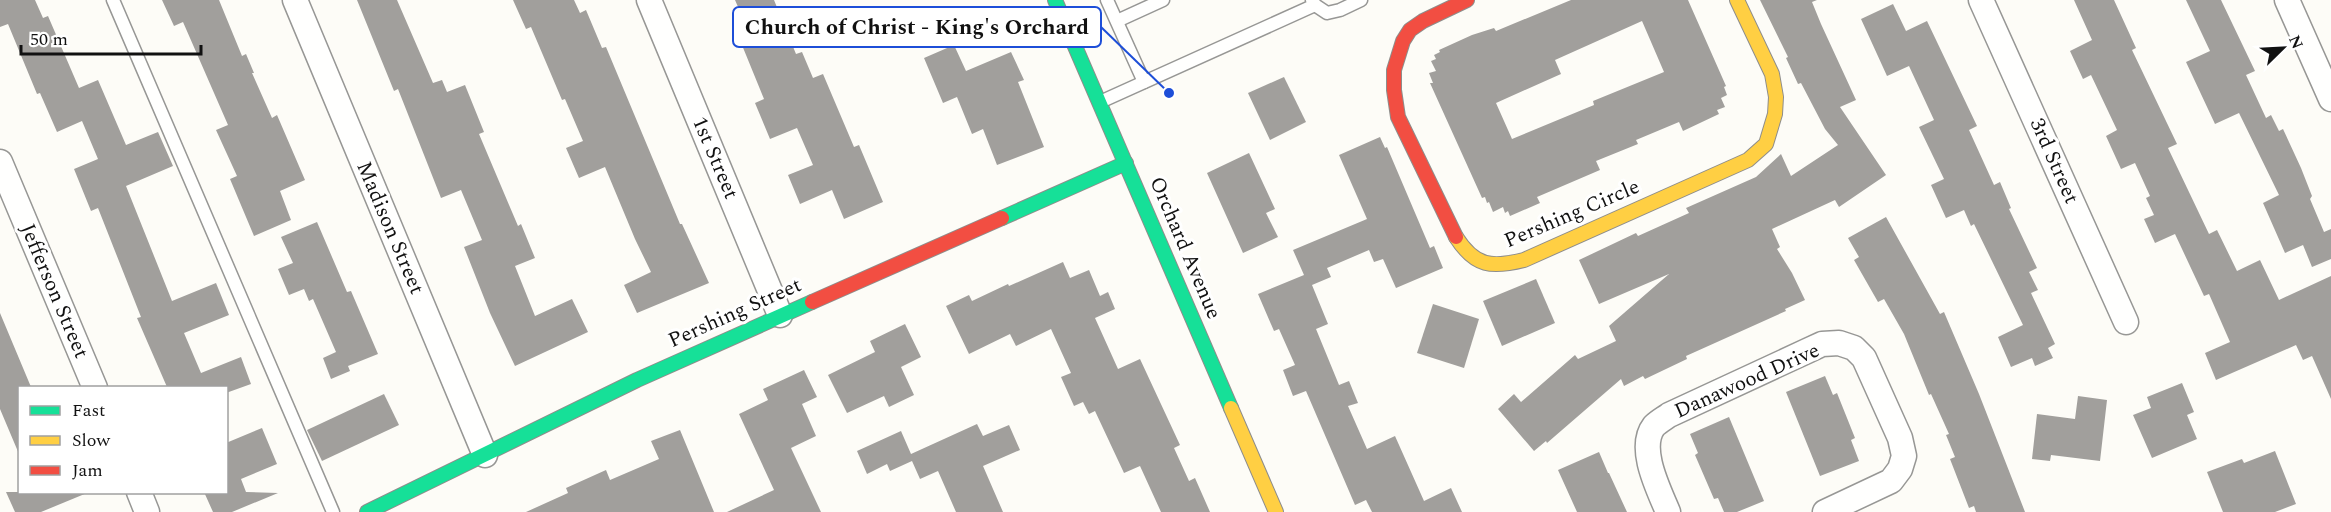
<svg xmlns="http://www.w3.org/2000/svg" width="2331" height="512" font-family="Spectral,serif">
	<style>
		.building { fill: #a19f9c; fill-rule: evenodd }
		.lines { fill: none; stroke-linecap: round; stroke-linejoin: round }
		.lane-casing { stroke: #979795; stroke-width: 15 }
		.street-casing { stroke: #979795; stroke-width: 27 }
		.fast-casing { stroke: #8e8d8b; stroke-width: 16 }
		.slow-casing { stroke: #8e8d8b; stroke-width: 16 }
		.jam-casing { stroke: #8e8d8b; stroke-width: 16 }
		.lane { stroke: #fffffe; stroke-width: 12 }
		.street { stroke: #fffffe; stroke-width: 24 }
		.fast { stroke: #16e098; stroke-width: 14 }
		.slow { stroke: #ffcf43; stroke-width: 14 }
		.jam { stroke: #f24e42; stroke-width: 14 }
		.labels { text-anchor: middle; dominant-baseline: central; stroke-width: 6; stroke-linejoin: round; paint-order: stroke }
		.street-label { font-size: 21px; fill: #111; stroke: #fff }
		.leader { fill: none; stroke: #1d4ed8; stroke-width: 2 }
		.callout-dot { fill: #1d4ed8; stroke: #fff; stroke-width: 2 }
		.callout { fill: #fff; stroke: #1d4ed8; stroke-width: 2 }
		.callout-label { font-size: 22px; text-anchor: middle; font-weight: bold; fill: #111 }
	</style>
	<rect width="100%" height="100%" fill="#fdfcf7"/>
	<g class="building">
		<polygon points="0,0 35,0 43,18 48,16 79,88 98,80 126,145 158,132 173,166 126,186 172,301 216,283 229,315 184,333 201,373 241,357 251,384 226,393 226,387 167,387 137,318 141,317 98,208 91,211 74,169 98,159 82,121 57,132 40,93 37,94 8,24 0,27"/>
		<polygon points="162,0 219,0 242,56 246,54 254,73 252,73 272,118 277,115 305,180 280,191 291,220 254,236 230,179 237,176 216,130 228,125 183,22 174,26"/>
		<polygon points="357,0 397,0 433,83 442,80 447,92 465,85 484,132 479,134 518,226 521,224 535,258 515,266 535,316 572,299 588,332 515,366 490,313 464,247 482,240 461,190 441,198 398,89 394,91"/>
		<polygon points="513,0 574,0 580,13 586,10 602,48 606,47 680,224 682,224 709,283 637,313 624,285 651,272 635,239 605,167 579,178 566,148 583,141 565,99 562,100 531,27 526,29"/>
		<polygon points="735,0 774,0 796,54 802,52 813,78 823,74 854,147 859,145 883,202 844,219 832,190 800,204 788,175 813,165 797,128 770,139 755,103 764,99 735,28 745,23"/>
		<path d="M1571,0H1688L1726,86L1724,87L1727,95L1721,98L1725,107L1717,110L1719,114L1683,131L1679,122L1636,140L1638,144L1596,161L1600,170L1537,197L1540,203L1510,216L1508,211L1505,213L1503,207L1493,212L1489,202L1487,203L1485,197L1482,198L1430,83H1433L1429,73L1436,71L1431,61L1436,59L1434,55L1440,52L1439,50L1472,35L1494,28L1496,31ZM1642,21L1664,72L1593,101L1594,105L1512,139L1496,103L1561,74L1555,60Z"/>
		<polygon points="1760,0 1817,0 1812,2 1821,24 1856,100 1840,107 1886,175 1839,207 1835,200 1772,229 1780,247 1777,249 1792,273 1805,300 1785,309 1786,311 1686,356 1687,359 1645,379 1643,376 1624,386 1621,379 1547,443 1546,441 1534,451 1498,409 1514,394 1521,402 1575,355 1578,359 1616,341 1609,326 1669,274 1599,304 1579,260 1636,233 1638,236 1689,213 1686,208 1756,177 1781,154 1791,176 1838,145 1825,129 1801,83 1798,84 1786,58 1788,57"/>
		<polygon points="2074,0 2114,0 2136,48 2132,50 2177,144 2168,148 2209,234 2217,230 2237,271 2260,260 2279,300 2331,276 2331,399 2312,356 2303,360 2296,345 2216,380 2205,353 2230,342 2209,294 2204,296 2175,234 2155,243 2144,219 2154,215 2146,198 2150,196 2135,163 2121,169 2106,136 2117,130 2091,75 2083,79 2070,51 2092,40"/>
		<polygon points="2186,0 2221,0 2255,71 2246,75 2266,118 2271,115 2279,131 2283,129 2301,168 2312,196 2310,199 2324,232 2331,229 2331,259 2312,267 2303,245 2285,253 2263,203 2279,195 2239,113 2215,124 2186,62 2210,51"/>
		<polygon points="1893,4 1906,31 1927,21 1977,126 1969,130 1994,185 2000,182 2011,208 2009,209 2037,268 2029,272 2038,290 2031,293 2055,344 2048,348 2053,358 2035,366 2032,358 2011,367 1998,337 2023,325 1974,224 1971,226 1964,210 1946,218 1931,185 1944,179 1919,127 1934,120 1909,66 1887,76 1861,19"/>
		<polygon points="954,45 966,71 1011,52 1024,80 1018,82 1044,147 997,165 983,129 972,134 957,97 943,103 924,58"/>
		<polygon points="1284,77 1306,122 1270,140 1248,93"/>
		<polygon points="1380,137 1385,148 1387,147 1430,248 1434,246 1443,268 1396,288 1383,259 1374,262 1369,250 1327,268 1331,277 1312,285 1328,324 1316,329 1339,385 1349,381 1358,403 1348,406 1367,449 1395,436 1424,501 1451,488 1462,512 1372,512 1366,500 1355,505 1306,391 1293,396 1283,370 1295,365 1279,329 1274,331 1258,294 1304,275 1293,250 1367,219 1339,155"/>
		<polygon points="1249,153 1275,209 1266,213 1278,237 1243,253 1207,173"/>
		<polygon points="1886,217 1940,314 1944,312 1979,394 2025,512 1976,512 1974,506 1969,508 1950,459 1955,457 1946,435 1949,434 1931,394 1929,395 1904,334 1884,299 1878,302 1854,260 1859,257 1848,238"/>
		<polygon points="317,222 347,292 351,291 378,354 348,366 350,371 331,379 323,358 336,352 313,299 309,301 304,289 289,295 278,269 293,263 281,237"/>
		<polygon points="1063,262 1070,278 1089,270 1100,296 1108,292 1115,309 1095,318 1118,369 1140,359 1180,445 1174,448 1189,481 1195,478 1210,512 1161,512 1140,466 1124,473 1095,411 1089,414 1083,402 1074,406 1061,377 1071,373 1051,329 1016,346 1010,334 969,354 946,306 969,295 972,301 1008,284 1009,286"/>
		<polygon points="1536,279 1555,323 1502,346 1483,301"/>
		<polygon points="1433,304 1479,319 1464,368 1417,353"/>
		<polygon points="0,313 31,387 20,387 19,454 0,409"/>
		<polygon points="905,324 921,357 901,367 914,395 889,407 884,396 847,413 828,375 875,352 870,341"/>
		<polygon points="804,370 817,397 802,404 816,436 791,448 821,512 727,512 774,490 739,414 768,400 763,389"/>
		<polygon points="1825,376 1833,395 1837,393 1855,438 1851,440 1859,461 1820,476 1786,392"/>
		<polygon points="2182,383 2194,412 2187,415 2197,439 2152,458 2133,415 2151,408 2147,397"/>
		<polygon points="384,394 399,425 322,461 307,430"/>
		<polygon points="2078,396 2107,400 2100,461 2051,455 2050,461 2032,459 2037,414 2075,419"/>
		<polygon points="1729,417 1764,501 1737,512 1724,512 1718,498 1714,499 1695,455 1698,453 1690,434"/>
		<polygon points="977,424 983,436 1009,425 1020,450 983,466 1003,512 956,512 938,471 920,479 912,461 890,471 887,464 867,474 857,451 901,431 911,454"/>
		<polygon points="262,428 277,464 241,479 246,492 278,493 232,512 213,512 204,492 226,492 226,443"/>
		<polygon points="680,430 714,512 526,512 568,493 566,488 606,470 610,480 659,459 651,441"/>
		<polygon points="2275,451 2296,504 2275,512 2223,512 2207,472 2242,459 2244,463"/>
		<polygon points="1599,452 1608,473 1609,473 1627,512 1577,512 1558,470"/>
		<polygon points="6,492 87,492 87,493 41,512 15,512"/>
	</g>
	<g class="lines">
		<g class="lane-casing">
			<g id="lane">
				<polyline points="113,0 333,512"/>
				<polyline points="1107,0 1144,82"/>
				<polyline points="1315,5 1327,13 1340,10 1361,0"/>
				<polyline points="1117,21 1163,0"/>
				<polyline points="1100,102 1315,5 1312,0"/>
			</g>
		</g>
		<g class="street-casing">
			<g id="street">
				<polyline points="295,0 485,455"/>
				<polyline points="649,0 780,315"/>
				<polyline points="1981,0 2126,322"/>
				<polyline points="2287,0 2331,99"/>
				<polyline points="0,162 95,388"/>
				<polyline points="139,492 147,512"/>
				<path d="M1668,512C1659,490 1637,448 1654,426C1658,422 1665,418 1669,415L1807,351L1822,344L1839,343L1854,348L1864,358L1900,438L1904,456L1900,469L1891,481L1825,512"/>
			</g>
		</g>
		<g class="fast-casing">
			<g id="fast">
				<polyline points="1055,0 1231,408"/>
				<polyline points="1002,218 1126,163"/>
				<polyline points="367,512 637,380 812,302"/>
			</g>
		</g>
		<g class="slow-casing">
			<g id="slow">
				<path d="M1456,237C1475,267 1492,268 1524,260L1748,160L1766,144L1775,114L1776,97L1772,74L1737,0"/>
				<polyline points="1231,408 1276,512"/>
			</g>
		</g>
		<g class="jam-casing">
			<g id="jam">
				<polyline points="1456,237 1398,117 1394,90 1394,70 1403,41 1410,30 1423,21 1467,0"/>
				<polyline points="812,302 1002,218"/>
			</g>
		</g>
		<use href="#lane" class="lane"/>
		<use href="#street" class="street"/>
		<use href="#fast" class="fast"/>
		<use href="#slow" class="slow"/>
		<use href="#jam" class="jam"/>
	</g>
	<g class="labels">
		<g class="street-label">
			<text transform="translate(715 158) rotate(67)">1st Street</text>
			<text transform="translate(2054 161) rotate(66)">3rd Street</text>
			<text transform="translate(1572 214) rotate(-23)">Pershing Circle</text>
			<text transform="translate(390 228) rotate(67)">Madison Street</text>
			<text transform="translate(1185 248) rotate(67)">Orchard Avenue</text>
			<text transform="translate(54 291) rotate(67)">Jefferson Street</text>
			<text transform="translate(735 313) rotate(-24)">Pershing Street</text>
			<text transform="translate(1747 381) rotate(-24)">Danawood Drive</text>
		</g>
	</g>
	<path class="leader" d="M1169 93L1101 27"/>
	<circle class="callout-dot" cx="1169" cy="93" r="6"/>
	<rect class="callout" x="733" y="7" width="368" height="40" rx="6"/>
	<g class="callout-label">
		<text x="917" y="34">Church of Christ - King's Orchard</text>
	</g>
	<rect x="18" y="386" width="210" height="108" fill="#ffffff" stroke="#a0a0a0" stroke-width="1.5"/>
	<rect x="30" y="406" width="30" height="9" fill="#16e098" stroke="#a0a0a0" stroke-width="1.5"/>
	<text x="72" y="416" font-size="18" fill="#111111">Fast</text>
	<rect x="30" y="436" width="30" height="9" fill="#ffcf43" stroke="#a0a0a0" stroke-width="1.5"/>
	<text x="72" y="446" font-size="18" fill="#111111">Slow</text>
	<rect x="30" y="466" width="30" height="9" fill="#f24e42" stroke="#a0a0a0" stroke-width="1.5"/>
	<text x="72" y="476" font-size="18" fill="#111111">Jam</text>
	<g transform="translate(2283 48) rotate(66)" stroke="#ffffff" stroke-width="4.5" paint-order="stroke">
	<path d="M0-4.5L10 22L0 15L-10 22Z" fill="#111111"/>
	<text y="-9" font-size="16" font-weight="bold" text-anchor="middle" fill="#111111">N</text>
	</g>
	<path d="M21 45v9h180v-9" fill="none" stroke="#111111" stroke-width="3"/>
	<text x="30" y="45" font-size="18" fill="#111111" stroke="#ffffff" stroke-width="4.5" paint-order="stroke">50 m</text>
</svg>
